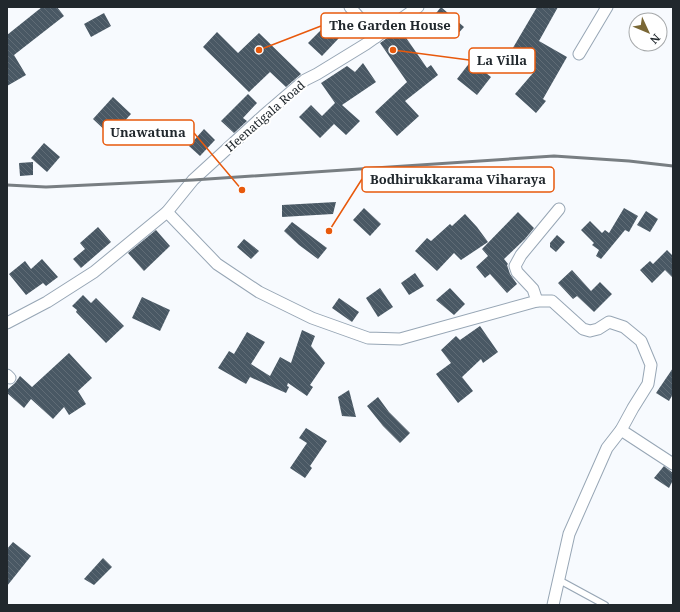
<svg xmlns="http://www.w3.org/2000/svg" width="680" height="612" font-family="'Noto Serif',serif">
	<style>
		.building { fill: url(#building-back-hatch) }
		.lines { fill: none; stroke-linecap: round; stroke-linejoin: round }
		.service-casing { stroke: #97a6b5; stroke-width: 8 }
		.minor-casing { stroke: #97a6b5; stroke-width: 13 }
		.service { stroke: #fff; stroke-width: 5.5 }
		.minor { stroke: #fff; stroke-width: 11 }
		.rail { stroke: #787e82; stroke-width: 3 }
		.labels { text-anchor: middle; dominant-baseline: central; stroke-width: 4; stroke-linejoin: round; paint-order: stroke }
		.street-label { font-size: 12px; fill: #21282d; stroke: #fff }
		.leader { fill: none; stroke: #e8590c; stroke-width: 1.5 }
		.callout-dot { fill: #e8590c; stroke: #fff; stroke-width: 1.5 }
		.callout { fill: #fff; stroke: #e8590c; stroke-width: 1.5 }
		.callout-label { font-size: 13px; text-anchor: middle; font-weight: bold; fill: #21282d }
	</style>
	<defs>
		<pattern id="building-back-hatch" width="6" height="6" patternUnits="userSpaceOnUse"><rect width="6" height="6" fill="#495864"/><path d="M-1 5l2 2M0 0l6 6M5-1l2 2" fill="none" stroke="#606c76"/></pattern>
	</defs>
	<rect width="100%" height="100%" fill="#f7fafe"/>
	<g class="building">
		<polygon points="42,7 57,7 64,16 14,55 26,75 7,86 7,35"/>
		<polygon points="441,7 464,27 455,37 432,18"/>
		<polygon points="537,7 558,7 539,41 567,57 543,99 546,101 536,113 515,94 533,73 507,58"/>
		<polygon points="104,13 111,26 91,37 84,24"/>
		<polygon points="326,25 339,38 322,56 308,43"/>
		<polygon points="400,29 427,68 431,65 438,75 405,101 419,116 397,136 375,112 407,82 380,43"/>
		<polygon points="217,32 238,53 259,33 301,74 286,87 270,72 249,92 203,47"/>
		<polygon points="471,61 491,77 477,95 457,79"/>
		<polygon points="363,63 376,82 342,105 360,121 346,135 334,124 320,138 299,117 311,105 322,116 335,103 321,83 347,66 355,72"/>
		<polygon points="248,94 257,103 243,118 247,121 234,133 221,121"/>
		<polygon points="113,97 131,114 111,136 93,119"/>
		<polygon points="204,129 215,140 200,156 189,146"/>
		<polygon points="44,143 60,157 47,172 31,158"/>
		<polygon points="33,162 33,175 20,176 19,163"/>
		<polygon points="336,202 333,214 282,217 282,205"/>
		<polygon points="364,208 381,224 370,236 353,220"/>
		<polygon points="624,208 638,216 629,232 625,230 601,259 596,256 599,250 592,245 594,243 581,230 590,221 602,233 605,230 609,233"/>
		<polygon points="646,211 658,219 650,232 637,225"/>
		<polygon points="518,212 534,228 525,239 504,259 508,264 507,265 510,274 517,284 507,293 490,274 485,278 476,267 488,256 482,249"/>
		<polygon points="465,214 477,227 488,242 461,260 454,253 437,271 415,251 427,238 431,241 450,224 452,226"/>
		<polygon points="292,222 327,248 318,259 299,245 284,231"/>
		<polygon points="98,227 111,242 81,268 73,259 85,249 80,243"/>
		<polygon points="156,230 170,246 144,271 128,253"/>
		<polygon points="557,235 565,242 556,252 550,247 550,243"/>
		<polygon points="244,239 259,251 251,259 237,247"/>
		<polygon points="667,250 673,256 673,278 665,270 652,283 640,270 650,261 653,264"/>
		<polygon points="42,259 58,277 46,286 43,283 26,295 9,274 25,261 31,269"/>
		<polygon points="572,270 591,291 600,282 612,294 594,312 577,296 573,299 558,283"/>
		<polygon points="415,273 424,286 409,295 401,283"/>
		<polygon points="380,288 393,307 378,317 366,298"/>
		<polygon points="450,288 465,304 454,315 436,300"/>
		<polygon points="83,295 91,303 96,298 124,326 106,343 76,312 77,310 72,306"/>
		<polygon points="142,297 170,310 160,331 132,318"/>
		<polygon points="339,298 359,312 352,322 332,308"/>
		<polygon points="480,326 498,352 483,363 481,359 462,377 473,391 458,403 436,374 451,363 441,350 456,336 460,340"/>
		<polygon points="302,330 315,336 311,346 325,363 310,385 313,387 307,396 288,383 287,386 289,387 286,393 250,377 246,384 218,368 229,351 234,354 247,332 265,342 251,364 270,376 280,357 291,363"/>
		<polygon points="69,353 92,378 78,391 86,404 69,415 64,407 53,419 31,399 24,408 7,393 7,390 15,383 20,376 32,387"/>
		<polygon points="673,368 673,394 669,401 656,393"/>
		<polygon points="349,390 356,417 342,416 338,397"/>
		<polygon points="378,397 389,412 410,433 400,443 383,426 367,406"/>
		<polygon points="306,428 327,441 310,466 312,468 305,478 290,468 307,443 299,438"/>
		<polygon points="664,466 673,473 673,480 669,488 654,478"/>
		<polygon points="13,542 31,556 7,586 7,549"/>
		<polygon points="103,558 112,567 94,585 84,579"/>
	</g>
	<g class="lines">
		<g class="service-casing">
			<polyline id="service" points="559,580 605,605"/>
		</g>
		<g class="minor-casing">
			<g id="minor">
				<polyline points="350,7 376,37"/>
				<polyline points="579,54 607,7"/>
				<polyline points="167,212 217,264 259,292 312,318 368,338 400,339 537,301 552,301 583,329 590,331 598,329 609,322 624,327 641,341 651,365 648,384 633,408 621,430 607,448 569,534 553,605"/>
				<polyline points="537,301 533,289 517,272 515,266 521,255 559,209"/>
				<polyline points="7,323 47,302 94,272 167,212 193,180 263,116 305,80 317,74 366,44 418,7"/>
				<polyline points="7,375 10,378"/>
				<polyline points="621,430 673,464"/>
			</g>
		</g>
		<use href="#service" class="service"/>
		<use href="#minor" class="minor"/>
		<polyline class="rail" points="7,185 46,187 193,180 554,156 629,161 673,166"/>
	</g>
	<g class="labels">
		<g class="street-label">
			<text transform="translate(265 116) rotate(-41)">Heenatigala Road</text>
		</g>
	</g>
	<path class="leader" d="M259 50L321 26M393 50L469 60M242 190L194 133M329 231L362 179"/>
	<g class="callout-dot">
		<circle cx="259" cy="50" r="4"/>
		<circle cx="393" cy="50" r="4"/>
		<circle cx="242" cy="190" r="4"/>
		<circle cx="329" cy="231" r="4"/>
	</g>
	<g class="callout">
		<rect x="321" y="13" width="138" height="25" rx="4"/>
		<rect x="469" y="48" width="66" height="25" rx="4"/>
		<rect x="103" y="120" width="91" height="25" rx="4"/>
		<rect x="362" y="167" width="192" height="25" rx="4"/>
	</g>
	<g class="callout-label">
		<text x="390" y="30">The Garden House</text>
		<text x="502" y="65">La Villa</text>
		<text x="148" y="137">Unawatuna</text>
		<text x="458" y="184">Bodhirukkarama Viharaya</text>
	</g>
	<rect width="680" height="612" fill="none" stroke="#21282d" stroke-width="16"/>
	<g transform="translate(648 32) rotate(134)"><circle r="19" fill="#ffffff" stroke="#a6a9ab"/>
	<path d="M0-3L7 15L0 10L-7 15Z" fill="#7a6735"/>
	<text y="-6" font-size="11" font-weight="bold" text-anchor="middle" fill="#21282d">N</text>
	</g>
</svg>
